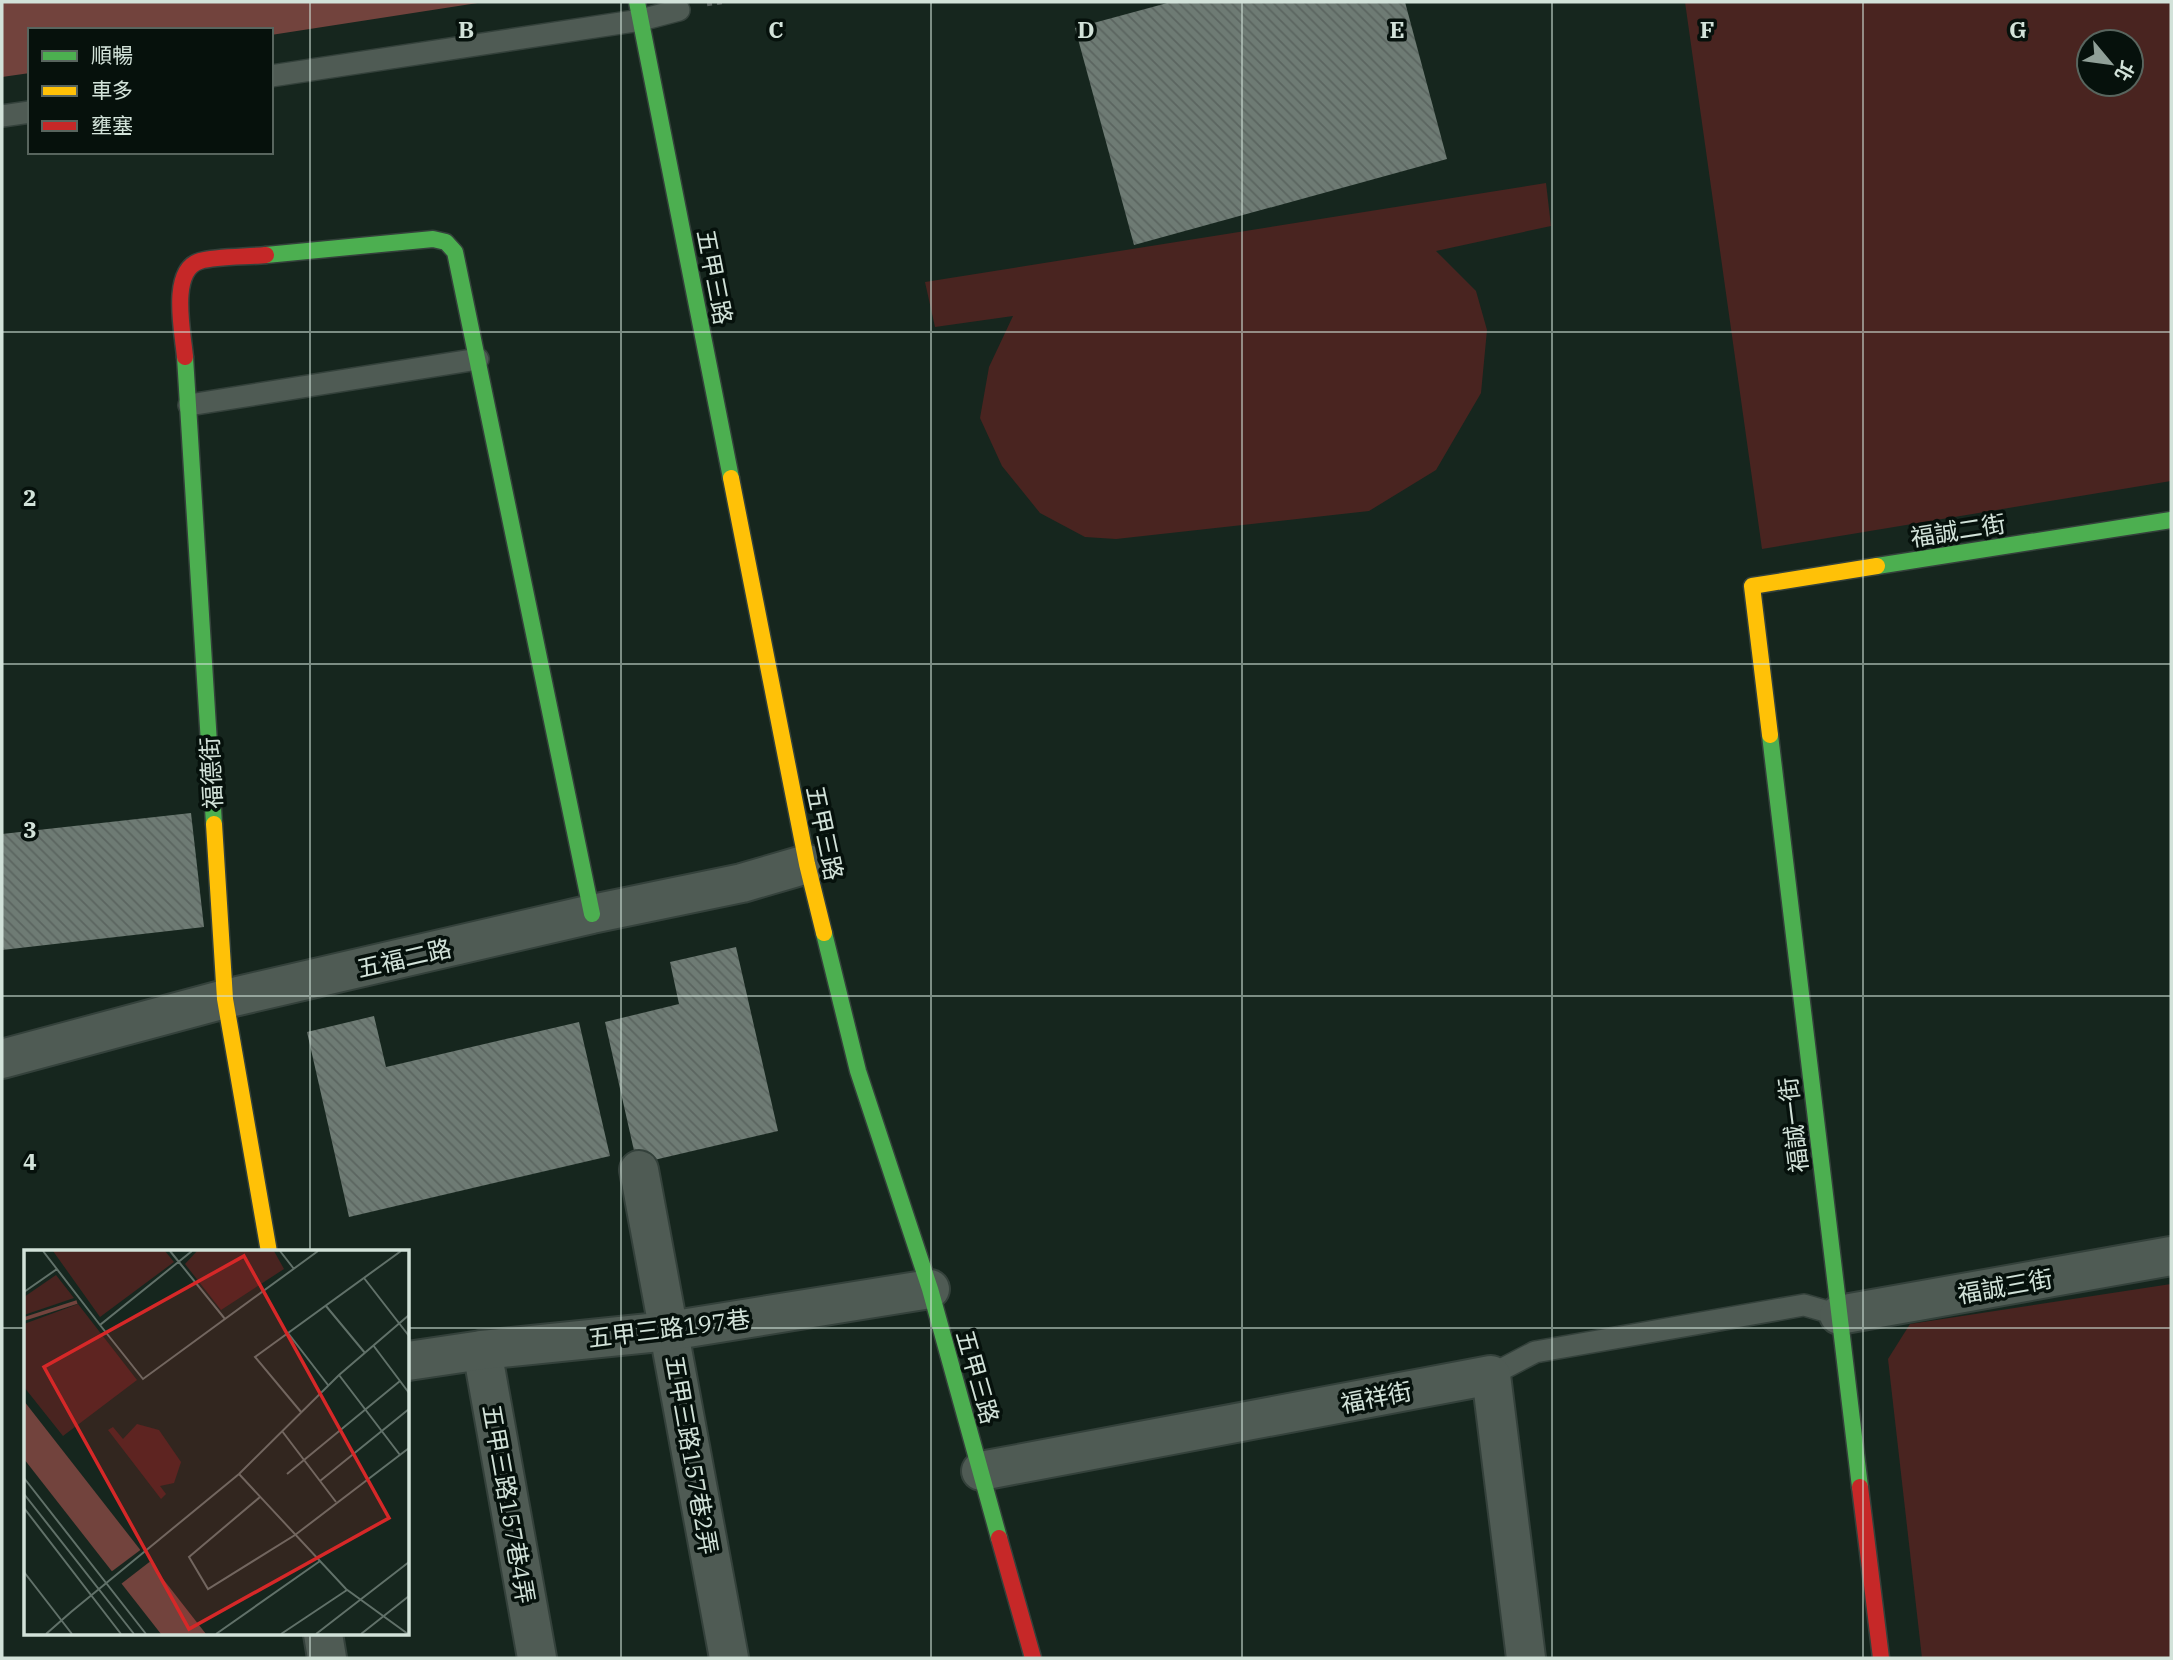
<svg xmlns="http://www.w3.org/2000/svg" width="2173" height="1660" font-family="'IBM Plex Serif','Noto Sans TC',serif">
	<style>
		.green { fill: #492420; fill-rule: evenodd }
		.water { fill: #72433d }
		.building { fill: url(#building-back-hatch) }
		.lines { fill: none; stroke-linecap: round; stroke-linejoin: round }
		.lane-casing { stroke: #34413b; stroke-width: 24 }
		.street-casing { stroke: #34413b; stroke-width: 42 }
		.fast-casing { stroke: #34413b; stroke-width: 19 }
		.slow-casing { stroke: #34413b; stroke-width: 19 }
		.jam-casing { stroke: #34413b; stroke-width: 19 }
		.path { stroke: #525c58; stroke-width: 4.5; stroke-dasharray: 5 5; stroke-linecap: butt }
		.lane { stroke: #4f5b54; stroke-width: 21 }
		.street { stroke: #4f5b54; stroke-width: 38 }
		.fast { stroke: #4caf50; stroke-width: 16 }
		.slow { stroke: #ffc107; stroke-width: 16 }
		.jam { stroke: #c62828; stroke-width: 16 }
		.grid { fill: none; stroke: #d2e2d9; stroke-width: 2; stroke-opacity: 0.55 }
		.labels { text-anchor: middle; dominant-baseline: central; stroke-width: 7; stroke-linejoin: round; paint-order: stroke }
		.street-label { font-size: 24px; fill: #d2e2d9; stroke: #06110c }
		.inset-river { fill: none; stroke: #72433d; stroke-width: 3.5 }
		.inset-road { fill: none; stroke: #617169; stroke-width: 2 }
		.view { fill: #d62828; fill-opacity: 0.15; stroke: #d62828; stroke-width: 3.5 }
		.inset-edge { fill: none; stroke: #d2e2d9; stroke-width: 3.5 }
		.grid-label { font-size: 23px; text-anchor: middle; font-weight: bold; fill: #d2e2d9; stroke: #06110c; stroke-width: 7; stroke-linejoin: round; paint-order: stroke }
	</style>
	<defs>
		<pattern id="building-back-hatch" width="6" height="6" patternUnits="userSpaceOnUse" patternTransform="scale(1.75)"><rect width="6" height="6" fill="#6e7b74"/><path d="M-1 5l2 2M0 0l6 6M5-1l2 2" fill="none" stroke="#5b6560"/></pattern>
	</defs>
	<rect width="100%" height="100%" fill="#16261e"/>
	<g class="green">
		<path d="M1685,2H2171V481L1762,549ZM2089,42H2131V84H2089Z"/>
		<polygon points="1546,183 1551,226 1436,251 1476,291 1487,330 1481,393 1436,470 1369,511 1116,539 1085,537 1040,513 1002,466 980,418 989,367 1013,316 935,327 925,282"/>
		<polygon points="2171,1284 2171,1658 1922,1658 1888,1359 1910,1324"/>
	</g>
	<polygon class="water" points="2,2 484,2 271,35 271,30 30,30 30,73 2,77"/>
	<g class="building">
		<polygon points="1171,2 1405,2 1447,159 1134,245 1075,28"/>
		<polygon points="191,813 204,927 2,950 2,834"/>
		<polygon points="736,947 778,1131 637,1164 605,1022 679,1004 670,962"/>
		<polygon points="374,1016 386,1067 579,1022 610,1156 349,1217 307,1032"/>
	</g>
	<g class="lines">
		<g class="lane-casing">
			<g id="lane">
				<polyline points="271,76 641,20 679,10"/>
				<polyline points="2,116 30,112"/>
				<polyline points="189,405 478,359"/>
				<polyline points="1491,1375 1535,1352 1804,1305 1839,1315"/>
			</g>
		</g>
		<g class="street-casing">
			<g id="street">
				<polyline points="2,1059 225,999 592,914 742,883 807,864"/>
				<polyline points="639,1170 729,1658"/>
				<polyline points="1839,1315 2171,1256"/>
				<polyline points="482,1350 537,1658"/>
				<polyline points="408,1361 482,1350 669,1331 930,1289"/>
				<polyline points="981,1471 1491,1375 1526,1658"/>
				<polyline points="323,1634 327,1658"/>
			</g>
		</g>
		<g class="fast-casing">
			<g id="fast">
				<polyline points="637,2 731,478"/>
				<polyline points="266,255 433,239 446,242 455,252 592,914"/>
				<polyline points="185,357 214,824"/>
				<polyline points="1877,566 2171,520"/>
				<polyline points="1770,735 1860,1487"/>
				<polyline points="824,933 858,1071 930,1289 999,1538"/>
			</g>
		</g>
		<g class="slow-casing">
			<g id="slow">
				<polyline points="731,478 807,864 824,933"/>
				<polyline points="1770,735 1752,586 1877,566"/>
				<polyline points="214,824 225,999 269,1252"/>
			</g>
		</g>
		<g class="jam-casing">
			<g id="jam">
				<path d="M185,357C183,333 169,270 200,261C217,256 247,257 266,255"/>
				<polyline points="1860,1487 1881,1658"/>
				<polyline points="999,1538 1033,1658"/>
			</g>
		</g>
		<polyline class="path" points="707,4 722,2"/>
		<use href="#lane" class="lane"/>
		<use href="#street" class="street"/>
		<use href="#fast" class="fast"/>
		<use href="#slow" class="slow"/>
		<use href="#jam" class="jam"/>
	</g>
	<path class="grid" d="M310,2V1252M621,2V1658M931,2V1658M1242,2V1658M1552,2V1658M1863,2V1658M2,332H2171M2,664H2171M2,996H2171M2,1328H26M408,1328H2171M310,1634V1658"/>
	<g class="labels">
		<g class="street-label">
			<text transform="translate(715 277) rotate(79)">五甲三路</text>
			<text transform="translate(1958 530) rotate(-9)">福誠二街</text>
			<text transform="translate(211 773) rotate(-93)">福德街</text>
			<text transform="translate(825 833) rotate(78)">五甲三路</text>
			<text transform="translate(404 958) rotate(-13)">五福二路</text>
			<text transform="translate(1793 1125) rotate(-97)">福誠一街</text>
			<text transform="translate(2005 1286) rotate(-10)">福誠三街</text>
			<text transform="translate(669 1328) rotate(-7)">五甲三路197巷</text>
			<text transform="translate(978 1377) rotate(74)">五甲三路</text>
			<text transform="translate(1376 1397) rotate(-11)">福祥街</text>
			<text transform="translate(692 1455) rotate(80)">五甲三路157巷2弄</text>
			<text transform="translate(509 1504) rotate(80)">五甲三路157巷4弄</text>
		</g>
	</g>
	<g transform="translate(24 1250)">
		<rect width="385" height="385" fill="#16261e"/>
		<path d="M29,1H141L150,12L76,67ZM173,1H250L260,19L197,60L161,14ZM32,25L50,48L0,65V47ZM54,54L113,130L39,186L0,137V74ZM113,174L135,180L157,212L150,233L136,236L142,244L137,249L84,180L89,177L99,189Z" fill="#492420"/>
		<path d="M0,151L182,384H137L0,209Z" fill="#72433d"/>
		<path d="M119,298L128,310L97,334L87,322Z" fill="#16261e"/>
		<path class="inset-river" d="M0,69L53,52"/>
		<path class="inset-road" d="M19,1L76,75M146,1L201,69M168,1L76,75L119,129L294,1M256,1L270,19M340,28L385,86M0,42L33,19M302,56L341,103M264,83L304,135M349,95L385,143M315,125L376,205M277,162L231,107L377,1M258,181L312,252M215,224L322,339L384,384M263,224L376,131M0,228L122,384M296,231L385,159M0,244L110,384M236,247L165,307L184,339L271,285L385,198M0,258L97,384M0,322L48,384M47,362L215,224L315,125L385,65M22,384L47,362M192,384L296,311M257,384L323,340M292,384L385,312M337,384L385,346"/>
		<path class="view" d="M220,6L365,268L165,379L20,117Z"/>
		<rect width="385" height="385" class="inset-edge"/>
	</g>
	<g class="grid-label">
		<text x="466" y="38">B</text>
		<text x="776" y="38">C</text>
		<text x="1086" y="38">D</text>
		<text x="1397" y="38">E</text>
		<text x="1707" y="38">F</text>
		<text x="2018" y="38">G</text>
		<text x="30" y="506">2</text>
		<text x="30" y="838">3</text>
		<text x="30" y="1170">4</text>
	</g>
	<rect width="2173" height="1660" fill="none" stroke="#d2e2d9" stroke-width="7"/>
	<rect x="28" y="28" width="245" height="126" fill="#06110c" stroke="#58655e" stroke-width="2"/>
	<rect x="42" y="51" width="35" height="10" fill="#4caf50" stroke="#58655e" stroke-width="2"/>
	<text x="91" y="63" font-size="21" fill="#d2e2d9">順暢</text>
	<rect x="42" y="86" width="35" height="10" fill="#ffc107" stroke="#58655e" stroke-width="2"/>
	<text x="91" y="98" font-size="21" fill="#d2e2d9">車多</text>
	<rect x="42" y="121" width="35" height="10" fill="#c62828" stroke="#58655e" stroke-width="2"/>
	<text x="91" y="133" font-size="21" fill="#d2e2d9">壅塞</text>
	<g transform="translate(2110 63) rotate(119)"><circle r="33" fill="#06110c" stroke="#58655e" stroke-width="2"/>
	<path d="M0-5L12 26L0 18L-12 26Z" fill="#90a098"/>
	<text y="-10" font-size="19" font-weight="bold" text-anchor="middle" fill="#d2e2d9">北</text>
	</g>
</svg>
